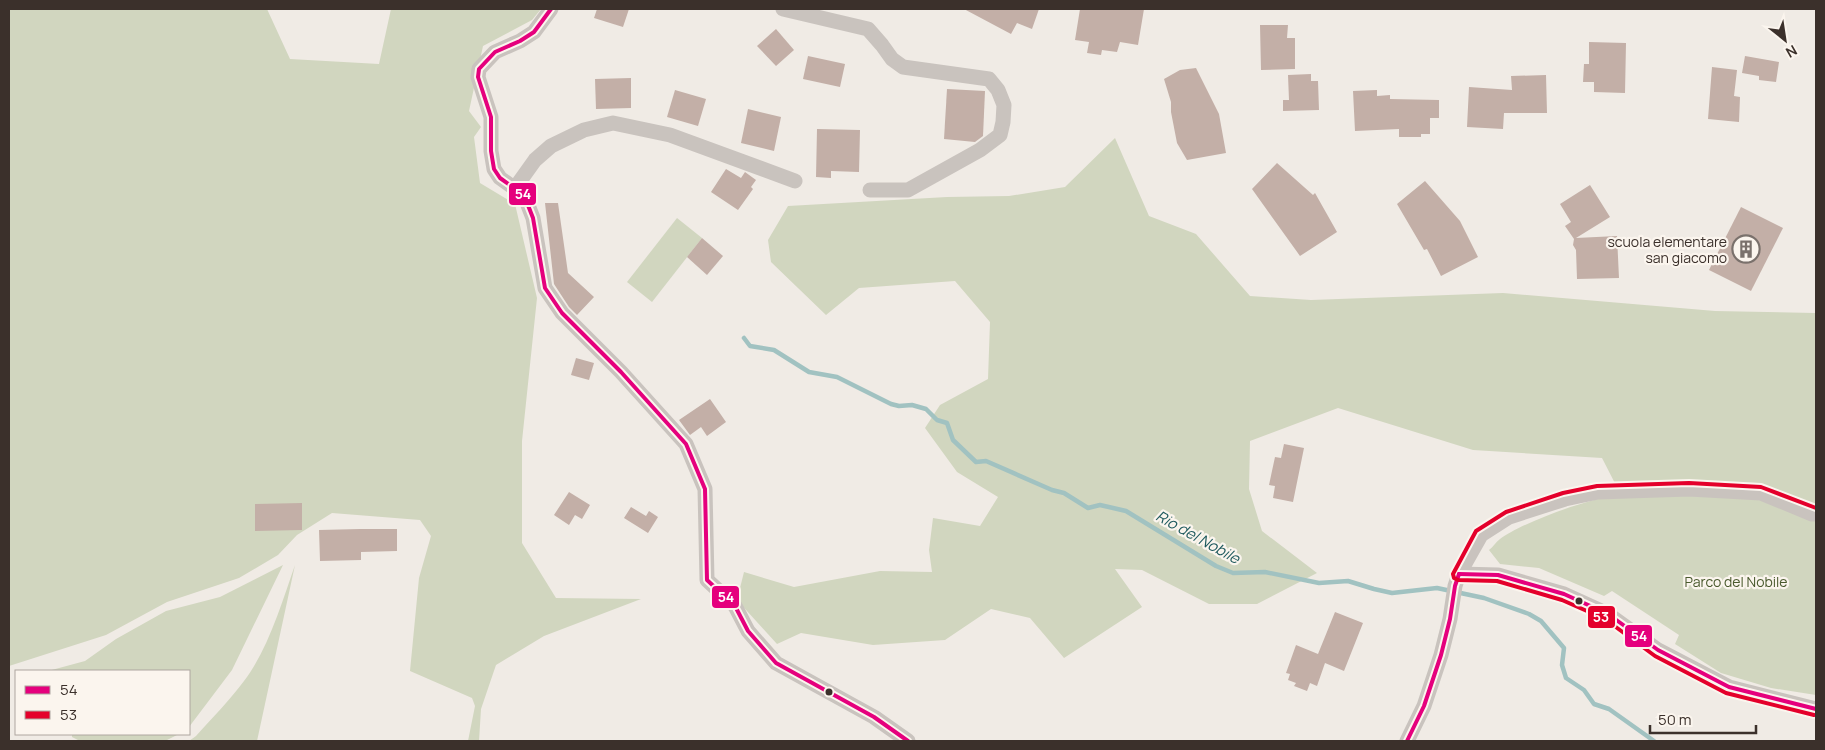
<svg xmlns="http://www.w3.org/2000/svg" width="1825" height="750" font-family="Manrope,sans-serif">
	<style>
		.green { fill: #d1d6bf }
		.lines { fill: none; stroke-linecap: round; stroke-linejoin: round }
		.stream { stroke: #a1c2c1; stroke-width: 4.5 }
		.building { fill: #c3afa7 }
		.minor { stroke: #c9c3be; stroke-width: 15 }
		.bus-1-casing { stroke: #fbf5ee; stroke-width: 8 }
		.bus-2-casing { stroke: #fbf5ee; stroke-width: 8 }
		.bus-1 { stroke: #e5007d; stroke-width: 4 }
		.bus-2 { stroke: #e4002b; stroke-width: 4 }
		.bus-dot { fill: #3b302b; stroke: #fbf5ee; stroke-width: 2 }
		.labels { text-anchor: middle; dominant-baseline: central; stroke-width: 4.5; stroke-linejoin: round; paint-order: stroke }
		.poi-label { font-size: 14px; fill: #3b302b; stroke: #fbf5ee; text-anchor: end }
		.park-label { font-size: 14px; fill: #4a5a2e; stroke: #fbf5ee }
		.water-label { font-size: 15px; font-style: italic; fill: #1f5a5e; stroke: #fbf5ee }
		.line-badge { stroke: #fbf5ee; stroke-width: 2 }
		.badge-label { font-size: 14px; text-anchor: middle; font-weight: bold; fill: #fff }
	</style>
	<rect width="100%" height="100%" fill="#f0ebe5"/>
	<g class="green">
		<polygon points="9,9 267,9 290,59 379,64 391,9 541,9 532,20 483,46 469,111 481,127 474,137 480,183 515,204 537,298 522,441 522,543 556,598 641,599 544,636 496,665 481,709 479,741 468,741 475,706 472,698 410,671 419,578 431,536 420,520 332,513 297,535 278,555 239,578 167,602 106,635 9,666"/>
		<path d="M1115,138L1149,216L1196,234L1250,296L1311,300L1503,293L1715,311L1815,313L1816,326V695L1771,688L1721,673L1675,644L1679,635L1612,591L1604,596L1539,568L1500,564L1489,550C1493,547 1496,542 1500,539C1523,522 1592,497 1621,495L1602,458L1473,450L1338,408L1250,441L1249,489L1262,531L1317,573L1257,604H1209L1142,570L1115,569L1142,607L1064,658L1030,618L991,609L945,640L873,645L801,633L777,644L737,600L744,572L794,587L880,571L932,572L929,550L933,518L980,526L998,497L957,472L925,428L940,405L988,379L990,322L955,281L859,288L826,315L771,262L768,240L788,206L947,197L1009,196L1065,187Z"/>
		<polygon points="677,218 702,238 652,302 627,282"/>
		<polygon points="283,565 232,670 189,727 189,671 48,671 85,661 116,639 166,611 220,597"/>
		<path d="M295,565L257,741H189L196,736C212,718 230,700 244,681C268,650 282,602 295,565Z"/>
		<polygon points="72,734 179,734 165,741 80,741 72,737"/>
	</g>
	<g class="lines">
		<polyline class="stream" points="744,338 750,346 774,350 809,372 837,377 891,404 899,406 912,405 926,409 937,420 947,423 953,440 976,462 986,461 1052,490 1064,493 1088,508 1100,505 1126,511 1216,566 1233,573 1265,572 1319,583 1348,581 1374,589 1392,593 1437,588 1484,598 1529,614 1541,621 1564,648 1562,665 1566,678 1584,690 1594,704 1609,709 1654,741"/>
	</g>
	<g class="building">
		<polygon points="597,9 629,9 623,27 594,18"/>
		<polygon points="964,9 1039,9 1032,29 1017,23 1011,34"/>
		<polygon points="1080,9 1144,9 1138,45 1120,42 1117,52 1102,50 1101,55 1087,53 1089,42 1075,40"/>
		<polygon points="1260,25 1288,25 1287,38 1295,38 1295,69 1261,70"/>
		<polygon points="776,29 794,50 776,66 757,46"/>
		<polygon points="1589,42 1626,43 1625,93 1594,92 1594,82 1583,82 1584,64 1589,64"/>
		<polygon points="808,56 845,64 840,87 803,79"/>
		<polygon points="1745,56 1779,62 1776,82 1759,80 1759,76 1742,73"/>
		<polygon points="1712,67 1737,70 1734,96 1740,97 1739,122 1708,119"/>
		<polygon points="1196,68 1219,114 1226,153 1187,160 1177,143 1171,112 1171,102 1164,79 1180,70"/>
		<polygon points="1311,74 1311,81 1318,81 1319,110 1283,111 1283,100 1289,100 1288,75"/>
		<polygon points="1546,75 1547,113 1504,113 1503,129 1467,127 1469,87 1512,90 1511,76"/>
		<polygon points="631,78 631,108 596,109 595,79"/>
		<polygon points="947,89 985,91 983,136 975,142 944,139"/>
		<polygon points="675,90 706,99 698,126 667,117"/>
		<polygon points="1377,90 1377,96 1390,95 1390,99 1439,100 1439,118 1430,118 1430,134 1421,134 1421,137 1399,137 1399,129 1355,131 1353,91"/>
		<polygon points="748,109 781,117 774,151 741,143"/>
		<polygon points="817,129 860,130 859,172 831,171 831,178 816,177"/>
		<polygon points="1277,163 1313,195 1315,193 1337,232 1300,256 1252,189"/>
		<polygon points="726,169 741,178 745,172 756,180 751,187 753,189 738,210 711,192"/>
		<polygon points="1425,181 1460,221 1478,257 1441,276 1427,249 1424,250 1397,204"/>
		<polygon points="1590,185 1610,217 1576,238 1617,236 1619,278 1577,279 1576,250 1573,245 1574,239 1565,226 1571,222 1560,204"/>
		<polygon points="545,203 558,203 568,273 594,297 577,315 569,307 554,284"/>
		<polygon points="1741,207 1783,228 1751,291 1709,270"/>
		<polygon points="702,238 723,256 707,275 687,257"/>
		<polygon points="576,358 594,363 589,380 571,375"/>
		<polygon points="710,399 726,422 707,436 701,427 690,435 679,420"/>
		<polygon points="1284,444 1304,448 1293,502 1273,498 1275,486 1269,485 1275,457 1281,458"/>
		<polygon points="569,492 590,505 582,519 575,515 569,525 554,515"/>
		<polygon points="302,503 302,530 255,531 255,504"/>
		<polygon points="631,507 646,516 649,511 658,517 648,533 624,518"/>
		<polygon points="360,529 397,529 397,551 361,552 361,560 320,561 319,530"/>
		<polygon points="1335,612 1363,623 1344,671 1325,663 1317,686 1310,683 1307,691 1294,686 1296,683 1288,680 1290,674 1286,673 1296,645 1318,654"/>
	</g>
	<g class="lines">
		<g class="minor">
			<polyline points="551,9 534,32 520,41 495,52 479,69 478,77 491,117 491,151 494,169 500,178 524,195 533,218 545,288 562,313 621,372 686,444 705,489 707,580 735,606 748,631 776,663 874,717 908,741"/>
			<polyline points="783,9 868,29 882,45 892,59 903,67 989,79 998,90 1004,105 1003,122 1000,135 980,150 908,190 870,190"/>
			<polyline points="515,188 535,160 551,146 584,130 613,123 670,135 795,181"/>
			<polyline points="1459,574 1498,575 1564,594 1608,614 1658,650 1729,687 1816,709"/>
			<polyline points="1407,741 1424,706 1441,655 1450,619 1455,586 1459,574 1481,535 1509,517 1565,499 1598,492 1689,489 1761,493 1812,514 1816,514"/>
		</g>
		<g class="bus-1-casing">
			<g id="bus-1">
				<polyline points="551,9 534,32 520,41 495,52 479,69 478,77 491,117 491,151 494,169 500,178 524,195 533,218 545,288 562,313 621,372 686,444 705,489 707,580 735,606 748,631 776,663 874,717 908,741"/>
				<polyline points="1459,574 1498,575 1564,594 1608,614 1658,650 1729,687 1816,709"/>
				<polyline points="1407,741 1424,706 1441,655 1450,619 1455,586 1459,574"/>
			</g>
		</g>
		<g class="bus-2-casing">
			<polyline id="bus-2" points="1814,715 1726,693 1655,656 1605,619 1562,600 1497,581 1458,580 1454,578 1453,574 1476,531 1506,512 1563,493 1597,486 1689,483 1761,487 1816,508"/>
		</g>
		<use href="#bus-1" class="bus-1"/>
		<use href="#bus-2" class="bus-2"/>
	</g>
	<defs>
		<g id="building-ring" transform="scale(1.4375)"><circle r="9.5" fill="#fbf5ee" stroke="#7a716c" stroke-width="1.5"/><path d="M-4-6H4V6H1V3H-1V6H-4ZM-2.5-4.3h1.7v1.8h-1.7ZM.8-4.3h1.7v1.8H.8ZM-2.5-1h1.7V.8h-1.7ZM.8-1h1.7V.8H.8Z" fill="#7a716c"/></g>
	</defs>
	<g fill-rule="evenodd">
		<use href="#building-ring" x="1746" y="249"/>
	</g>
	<g class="bus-dot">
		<circle cx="1579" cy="601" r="4.5"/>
		<circle cx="829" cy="692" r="4.5"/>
	</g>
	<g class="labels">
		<g class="poi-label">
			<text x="1727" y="241">scuola elementare<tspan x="1727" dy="16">san giacomo</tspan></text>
		</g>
		<g class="park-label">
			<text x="1736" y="581">Parco del Nobile</text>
		</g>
		<g class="water-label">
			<text transform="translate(1198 537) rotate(29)">Rio del Nobile</text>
		</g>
	</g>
	<g class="line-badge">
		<rect x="508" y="182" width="29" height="24" rx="5" fill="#e5007d"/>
		<rect x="711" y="585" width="29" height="24" rx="5" fill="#e5007d"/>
		<rect x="1587" y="605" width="29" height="24" rx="5" fill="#e4002b"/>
		<rect x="1624" y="624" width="29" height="24" rx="5" fill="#e5007d"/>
	</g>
	<g class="badge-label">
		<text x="523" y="199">54</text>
		<text x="726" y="602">54</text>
		<text x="1601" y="622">53</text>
		<text x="1639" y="641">54</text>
	</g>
	<rect width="1825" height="750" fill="none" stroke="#3b302b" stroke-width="20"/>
	<rect x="15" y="670" width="175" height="65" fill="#fbf5ee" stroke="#aea6a0"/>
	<rect x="25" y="686" width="25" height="8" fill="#e5007d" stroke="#aea6a0"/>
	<text x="60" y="695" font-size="15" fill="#3b302b">54</text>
	<rect x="25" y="711" width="25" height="8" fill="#e4002b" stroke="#aea6a0"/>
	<text x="60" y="720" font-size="15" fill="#3b302b">53</text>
	<g transform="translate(1785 40) rotate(150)" stroke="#fbf5ee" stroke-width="4" paint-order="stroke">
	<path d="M0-4L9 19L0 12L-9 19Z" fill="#3b302b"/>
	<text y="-8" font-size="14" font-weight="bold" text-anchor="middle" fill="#3b302b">N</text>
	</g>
	<path d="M1650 725v8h106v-8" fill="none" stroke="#3b302b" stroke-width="2.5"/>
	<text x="1658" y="725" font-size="15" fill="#3b302b" stroke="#fbf5ee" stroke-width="4" paint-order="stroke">50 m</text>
</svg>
